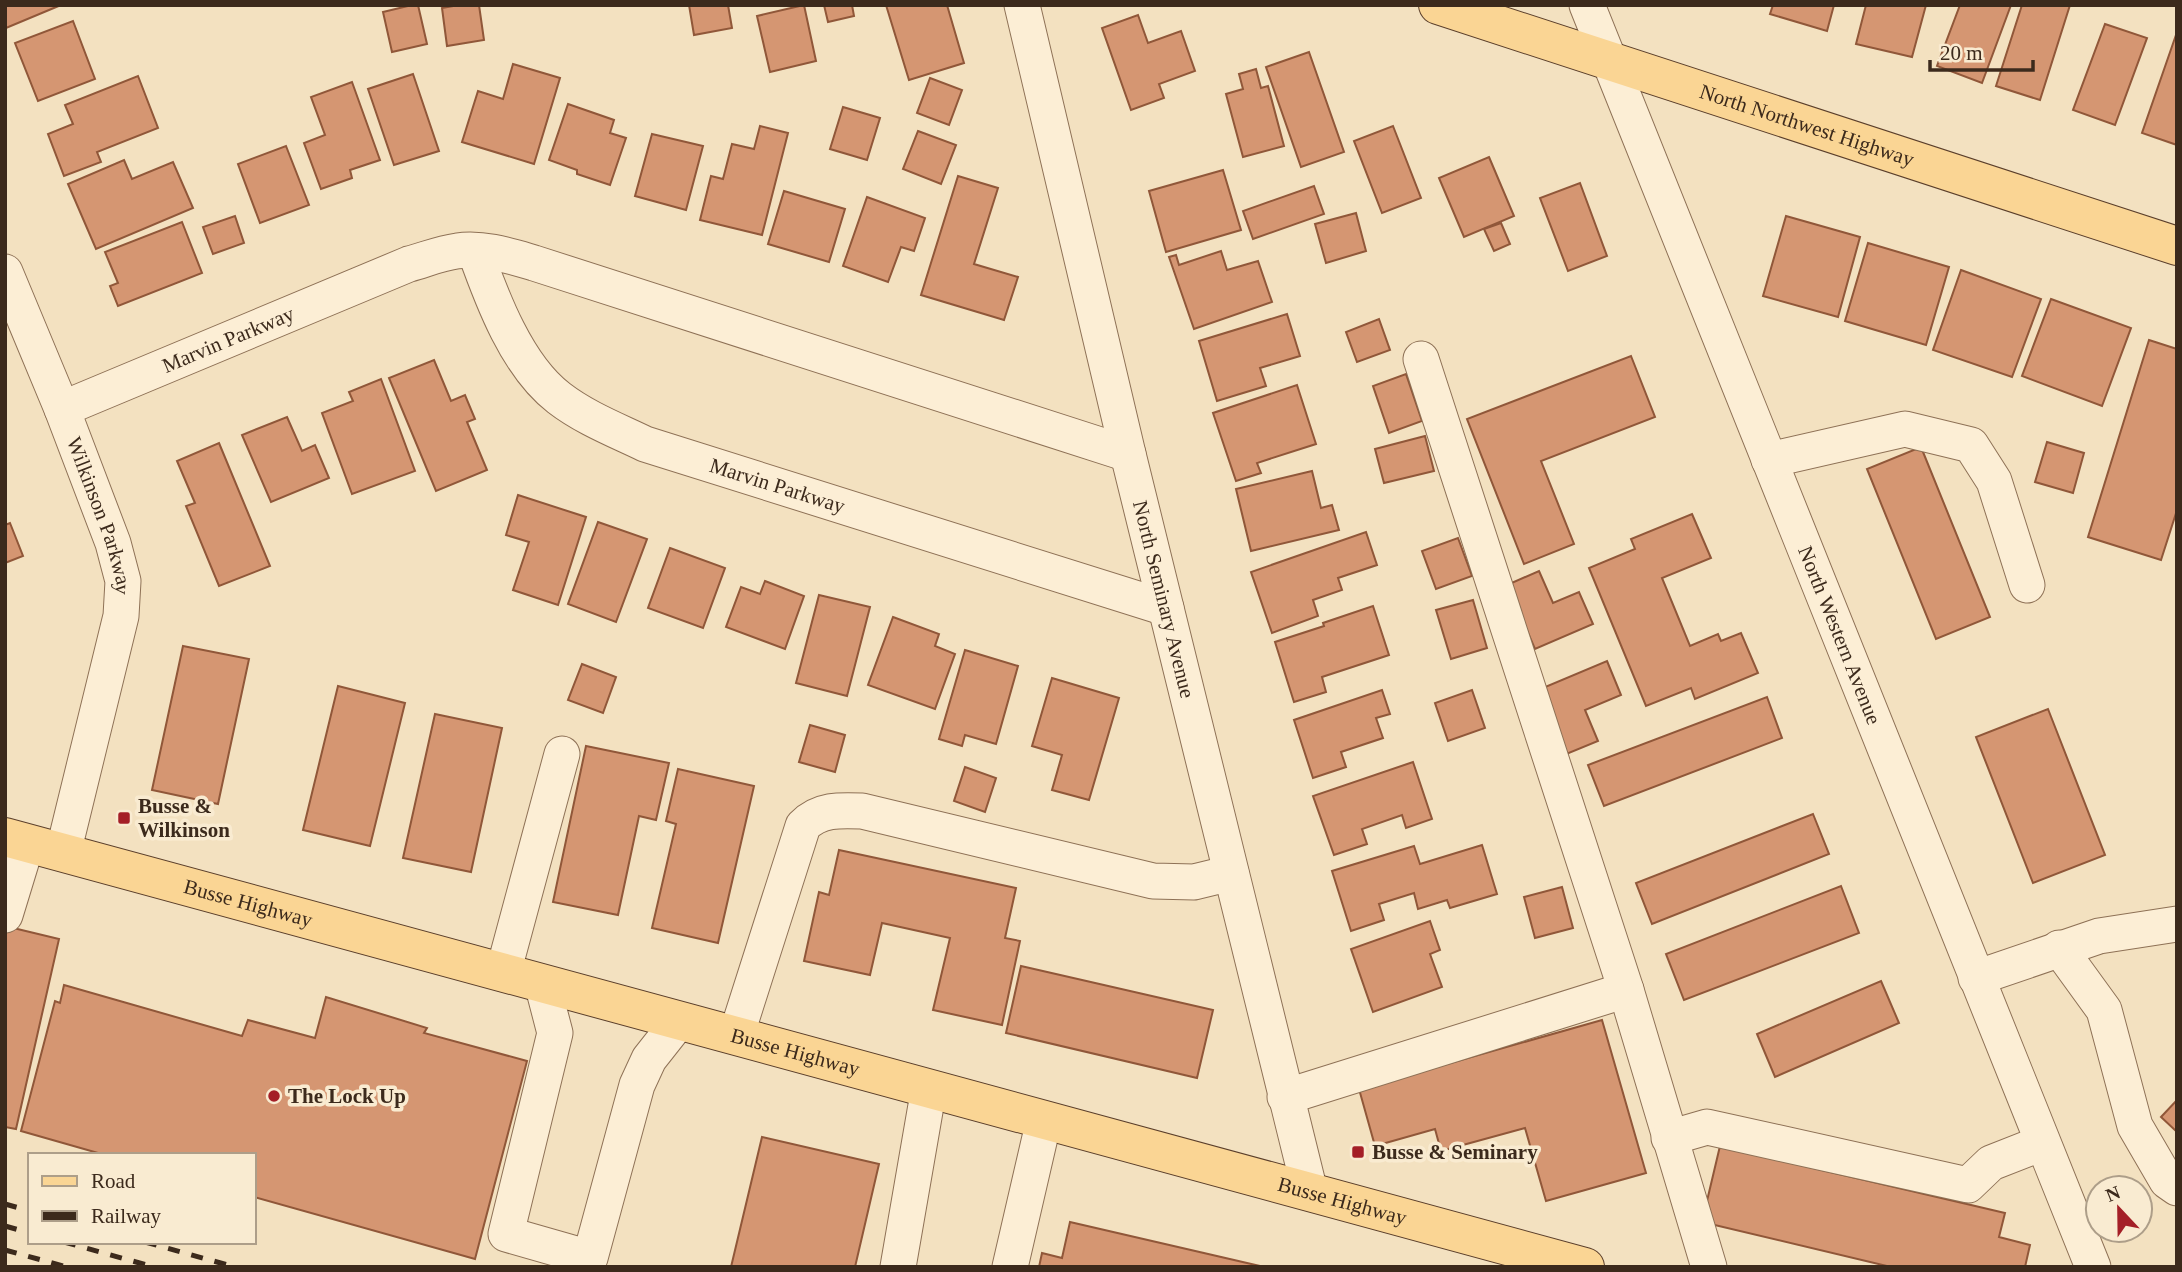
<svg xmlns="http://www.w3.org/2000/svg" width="2182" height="1272" font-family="'Times New Roman',serif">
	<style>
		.building { fill: #d59672; stroke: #905739; stroke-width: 2 }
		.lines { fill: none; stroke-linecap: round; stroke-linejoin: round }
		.minor-casing { stroke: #8e7156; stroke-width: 37 }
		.major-casing { stroke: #5b3f2b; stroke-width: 40 }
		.minor { stroke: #fceed5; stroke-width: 35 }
		.major { stroke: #fad594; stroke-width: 38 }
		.rail { stroke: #3c2a1c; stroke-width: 5; stroke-dasharray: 12 12; stroke-linecap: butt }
		.poi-dot { fill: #a41f27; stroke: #f9ebd1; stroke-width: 2.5 }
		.labels { text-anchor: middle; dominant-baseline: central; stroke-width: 7; stroke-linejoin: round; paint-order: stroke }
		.street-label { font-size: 21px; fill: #3c2a1c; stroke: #f9ebd1 }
		.poi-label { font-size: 21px; font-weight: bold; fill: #3c2a1c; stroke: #f9ebd1; text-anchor: start }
	</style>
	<rect width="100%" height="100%" fill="#f3e1c0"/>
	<g class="building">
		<polygon points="5,5 61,5 6,28"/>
		<polygon points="412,5 418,5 427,44 392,52 383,12"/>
		<polygon points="459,5 479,5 484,40 447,46 442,8"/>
		<polygon points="689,5 728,5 732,28 694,35"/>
		<polygon points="804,5 816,61 770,72 757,16"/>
		<polygon points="824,5 852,5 854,16 828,22"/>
		<polygon points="886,5 947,5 964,63 909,80"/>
		<polygon points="1773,5 1834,5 1827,31 1770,14"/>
		<polygon points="1866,5 1926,5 1912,57 1856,44"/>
		<polygon points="1960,5 2011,5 1982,83 1937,66"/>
		<polygon points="2022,5 2070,5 2040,100 1996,86"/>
		<polygon points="1138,15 1148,43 1181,31 1195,71 1159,84 1164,98 1131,110 1102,28"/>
		<polygon points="73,21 95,79 38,101 15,43"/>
		<polygon points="2105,24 2147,38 2115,125 2073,110"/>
		<polygon points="2177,32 2177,145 2142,133"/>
		<polygon points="1309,52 1344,152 1301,167 1266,67"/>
		<polygon points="513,64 560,78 534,164 462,142 478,91 503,99"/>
		<polygon points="1256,69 1261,88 1268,86 1284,146 1243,157 1226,94 1243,89 1239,74"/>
		<polygon points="413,74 439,151 394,165 368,89"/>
		<polygon points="138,76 158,128 97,152 101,162 64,176 48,134 73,124 65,105"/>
		<polygon points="930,78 962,90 949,125 917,113"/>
		<polygon points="352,82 380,160 350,170 352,178 321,189 304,143 325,135 311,97"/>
		<polygon points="568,104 614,120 610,133 626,138 610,185 577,174 577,170 549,160"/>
		<polygon points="843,107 880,118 867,160 830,149"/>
		<polygon points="760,126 788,133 762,235 700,220 711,176 723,179 732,144 754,149"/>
		<polygon points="1393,126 1421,198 1382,213 1354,141"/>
		<polygon points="918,131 956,145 941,184 903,169"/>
		<polygon points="652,134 703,146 686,210 635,196"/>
		<polygon points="286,146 309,205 260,223 238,164"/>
		<polygon points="1489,157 1514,216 1464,237 1439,178"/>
		<polygon points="124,160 132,179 173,162 193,208 96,249 68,184"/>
		<polygon points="1223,170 1241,230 1166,252 1149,191"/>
		<polygon points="958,176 998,188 974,264 1018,277 1004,320 921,295"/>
		<polygon points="1580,183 1607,256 1568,271 1540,198"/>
		<polygon points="1314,186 1324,214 1253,239 1243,211"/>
		<polygon points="784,191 845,209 829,262 768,244"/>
		<polygon points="867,197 925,218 914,251 901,247 888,282 843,266"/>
		<polygon points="1356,213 1366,251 1326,263 1315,224"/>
		<polygon points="235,216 244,243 213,254 203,227"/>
		<polygon points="1786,216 1860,237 1838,317 1763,296"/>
		<polygon points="182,222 202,273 118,306 110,286 118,283 105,252"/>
		<polygon points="1501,223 1510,244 1494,251 1484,229"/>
		<polygon points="1868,243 1949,267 1926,345 1845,321"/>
		<polygon points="1221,251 1227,270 1258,261 1272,302 1194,329 1169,257 1176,255 1179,265"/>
		<polygon points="1961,270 2041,299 2012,377 1933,350"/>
		<polygon points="2051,299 2131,328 2102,406 2022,376"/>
		<polygon points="1287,314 1300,356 1260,368 1266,386 1217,401 1199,341"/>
		<polygon points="1379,319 1390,350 1357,362 1346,332"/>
		<polygon points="2149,340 2177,349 2177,510 2161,560 2088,537"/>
		<polygon points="1631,356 1655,417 1541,461 1574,544 1524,564 1467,419"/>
		<polygon points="434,360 451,401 465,395 475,419 467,422 487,470 436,491 389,378"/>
		<polygon points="1406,374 1422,421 1389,433 1373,386"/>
		<polygon points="381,379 415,471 352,494 322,413 353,401 349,392"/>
		<polygon points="1297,385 1316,444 1257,463 1261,473 1236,481 1213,413"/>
		<polygon points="287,417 302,451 315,445 329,478 271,502 242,435"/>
		<polygon points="1425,436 1434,471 1384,483 1375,449"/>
		<polygon points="2047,442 2084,453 2073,493 2035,482"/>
		<polygon points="219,443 270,566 219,586 186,506 195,503 177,461"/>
		<polygon points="1921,447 1990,617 1936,639 1867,469"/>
		<polygon points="1312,471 1321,508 1332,505 1339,530 1251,551 1236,489"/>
		<polygon points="518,495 586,517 558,605 513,590 529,542 506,535"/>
		<polygon points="1692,514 1711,558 1662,578 1690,646 1718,634 1721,641 1741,633 1758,673 1695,699 1691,688 1646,706 1589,568 1635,549 1631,539"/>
		<polygon points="598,522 647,539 616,622 568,604"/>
		<polygon points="10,523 23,556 5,563 5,525"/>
		<polygon points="1366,532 1377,565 1338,578 1342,590 1313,600 1318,616 1272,633 1251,572"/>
		<polygon points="1458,538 1472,576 1436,589 1422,551"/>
		<polygon points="670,548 725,568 703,628 648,608"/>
		<polygon points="1539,571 1553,603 1579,592 1593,624 1535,649 1507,585"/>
		<polygon points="765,581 804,596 785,649 726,627 741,587 760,594"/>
		<polygon points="819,595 870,607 847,696 796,683"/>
		<polygon points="1473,600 1487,648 1451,659 1436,610"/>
		<polygon points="1373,606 1389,655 1322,677 1326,692 1294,702 1275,642 1324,626 1323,623"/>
		<polygon points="893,617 939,634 935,646 955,654 935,709 868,685"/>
		<polygon points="183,646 249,659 218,804 152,790"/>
		<polygon points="965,650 1018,666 996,744 965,735 962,746 939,739"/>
		<polygon points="1607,661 1621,695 1585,710 1598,741 1564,755 1538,690"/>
		<polygon points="582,664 616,677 603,713 568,700"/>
		<polygon points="1052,678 1119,698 1089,800 1052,790 1062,755 1032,746"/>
		<polygon points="338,686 405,703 370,846 303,830"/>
		<polygon points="1382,690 1390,714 1376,718 1383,738 1341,752 1346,767 1313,778 1294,720"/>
		<polygon points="1472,690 1485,728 1448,741 1435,703"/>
		<polygon points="1767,697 1782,738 1604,806 1588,765"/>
		<polygon points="2048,709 2105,855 2033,883 1976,737"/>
		<polygon points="435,714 502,728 471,872 403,858"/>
		<polygon points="810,725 845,735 835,772 799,762"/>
		<polygon points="586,746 669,763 656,820 639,816 618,915 553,902"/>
		<polygon points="1413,762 1432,819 1406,828 1402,815 1362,829 1367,844 1334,855 1313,796"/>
		<polygon points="965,767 996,778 985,812 954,801"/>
		<polygon points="678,769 754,786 718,943 652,928 676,824 666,821"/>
		<polygon points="1813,814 1829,854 1652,924 1636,883"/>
		<polygon points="1482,845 1497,894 1450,908 1447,900 1418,909 1414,893 1379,904 1384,920 1351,931 1332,871 1414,846 1420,864"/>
		<polygon points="839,850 1016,888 1005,938 1020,941 1002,1025 933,1010 950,938 882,923 870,975 804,961 819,892 829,895"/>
		<polygon points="1841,886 1859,933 1684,1000 1666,954"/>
		<polygon points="1562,887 1573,928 1535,938 1524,897"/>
		<polygon points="1430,921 1440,950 1430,954 1442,987 1373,1012 1351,949"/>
		<polygon points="5,926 59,939 16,1129 5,1127"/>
		<polygon points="1021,966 1213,1010 1197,1078 1006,1033"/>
		<polygon points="1881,981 1899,1023 1775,1077 1757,1034"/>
		<polygon points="64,985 242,1036 248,1020 315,1038 326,997 427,1028 424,1033 527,1061 475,1259 254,1197 254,1155 105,1155 21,1131 55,1001 60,1003"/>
		<polygon points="1602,1020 1646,1173 1546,1201 1525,1128 1441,1151 1435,1129 1375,1146 1359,1089"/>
		<polygon points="2177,1100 2177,1132 2161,1117"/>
		<polygon points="762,1137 879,1164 855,1267 731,1267"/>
		<polygon points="1720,1146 2005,1213 1999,1237 2030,1245 2025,1267 1891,1267 1702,1222"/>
		<polygon points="1070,1222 1260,1266 1039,1267 1042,1253 1062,1258"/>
	</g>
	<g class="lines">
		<g class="minor-casing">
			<g id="minor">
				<path id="s1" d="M1022,5L1128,454L1310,1192"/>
				<path id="s2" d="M1587,5L2093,1267"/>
				<path id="s3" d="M475,251C492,299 517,366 559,398C585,418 616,430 645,444L1166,608"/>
				<path id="s4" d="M5,272L62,409L113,543L123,581L121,616L63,853"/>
				<polyline points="1421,359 1626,990 1709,1267"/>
				<path id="s5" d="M62,409L409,264C424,260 441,253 457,251C483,247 510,256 534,263L1128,454"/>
				<polyline points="1769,460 1905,429 1971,445 1994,481 2027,585"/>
				<polyline points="5,915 27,843"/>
				<polyline points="2059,948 2104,1010 2135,1126 2167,1181 2177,1188"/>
				<polyline points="503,973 562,754"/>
				<polyline points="1976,978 2099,936 2177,924"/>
				<polyline points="542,983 555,1033 506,1234 590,1258 637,1085 649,1059 679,1021"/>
				<path d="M736,1036L803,826C819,809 840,810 862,811L1153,881L1194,882L1231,873"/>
				<polyline points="1285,1097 1626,990"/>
				<polyline points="1669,1138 1707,1127 1968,1185 1991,1163 2042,1143"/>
				<polyline points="898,1267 929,1088"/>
				<polyline points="1010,1267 1044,1120"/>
			</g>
		</g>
		<g class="major-casing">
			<g id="major">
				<path id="s6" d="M1438,5L2177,246"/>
				<path id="s7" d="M5,837L1585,1267"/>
			</g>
		</g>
		<use href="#minor" class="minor"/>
		<use href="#major" class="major"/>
		<g class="rail">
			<polyline points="5,1204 30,1211"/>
			<polyline points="5,1226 30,1233"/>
			<polyline points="64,1242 154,1267"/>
			<polyline points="145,1242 235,1267"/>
			<polyline points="5,1250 67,1267"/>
		</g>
	</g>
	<g class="poi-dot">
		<rect x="117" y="811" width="14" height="14" rx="3.5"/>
		<circle cx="274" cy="1096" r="7"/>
		<rect x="1351" y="1145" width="14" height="14" rx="3.5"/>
	</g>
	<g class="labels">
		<g class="street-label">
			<text stroke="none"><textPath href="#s6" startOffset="388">North Northwest Highway</textPath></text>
			<text stroke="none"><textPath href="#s5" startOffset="180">Marvin Parkway</textPath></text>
			<text stroke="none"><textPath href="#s3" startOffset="408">Marvin Parkway</textPath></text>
			<text stroke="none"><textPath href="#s4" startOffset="262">Wilkinson Parkway</textPath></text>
			<text stroke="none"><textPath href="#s1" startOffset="611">North Seminary Avenue</textPath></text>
			<text stroke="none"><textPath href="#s2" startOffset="679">North Western Avenue</textPath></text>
			<text stroke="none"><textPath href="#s7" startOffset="252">Busse Highway</textPath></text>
			<text stroke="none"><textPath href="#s7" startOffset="819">Busse Highway</textPath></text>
			<text stroke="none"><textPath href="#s7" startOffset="1386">Busse Highway</textPath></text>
		</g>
		<g class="poi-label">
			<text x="138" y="806">Busse &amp;<tspan x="138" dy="24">Wilkinson</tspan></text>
			<text x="288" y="1096">The Lock Up</text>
			<text x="1372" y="1152">Busse &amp; Seminary</text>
		</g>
	</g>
	<rect width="2182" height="1272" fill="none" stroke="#3c2a1c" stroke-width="14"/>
	<rect x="28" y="1153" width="228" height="91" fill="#f9ebd1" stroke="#ad9e89" stroke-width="2"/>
	<rect x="42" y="1176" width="35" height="10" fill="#fad594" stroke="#ad9e89" stroke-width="2"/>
	<text x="91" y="1188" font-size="21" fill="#3c2a1c">Road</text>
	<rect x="42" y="1211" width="35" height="10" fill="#3c2a1c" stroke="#ad9e89" stroke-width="2"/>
	<text x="91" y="1223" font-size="21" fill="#3c2a1c">Railway</text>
	<g transform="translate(2119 1209) rotate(338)"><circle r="33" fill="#f9ebd1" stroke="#ad9e89" stroke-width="2"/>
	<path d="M0-5L12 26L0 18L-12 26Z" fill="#a41f27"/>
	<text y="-10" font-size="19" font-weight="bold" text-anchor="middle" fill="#3c2a1c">N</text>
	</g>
	<path d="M1930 60v10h103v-10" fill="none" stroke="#3c2a1c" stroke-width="3.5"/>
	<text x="1940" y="60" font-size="21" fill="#3c2a1c" stroke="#f9ebd1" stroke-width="5" paint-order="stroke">20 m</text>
</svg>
